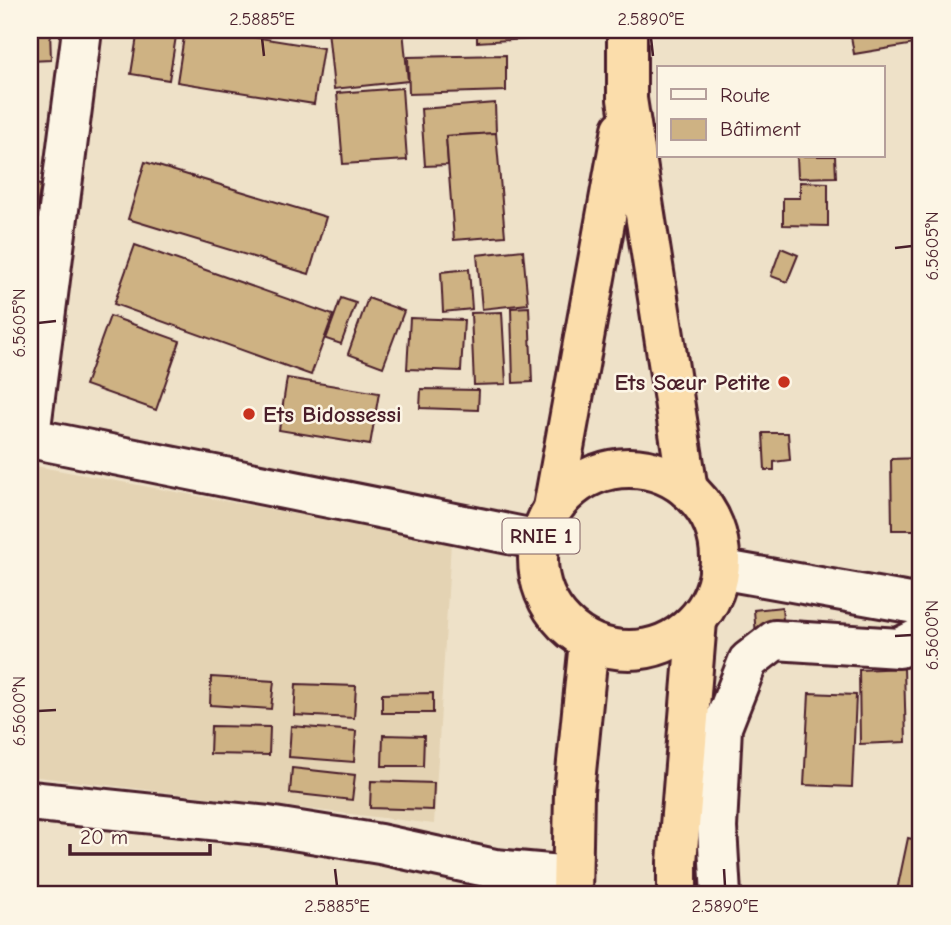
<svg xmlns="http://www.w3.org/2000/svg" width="951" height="925" font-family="'Comic Neue',sans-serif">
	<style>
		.built { fill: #e4d3b3 }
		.building { fill: #ceb283; stroke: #4a1f2b; stroke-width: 2 }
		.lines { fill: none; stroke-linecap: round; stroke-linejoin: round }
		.minor-casing { stroke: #4a1f2b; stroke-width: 44 }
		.secondary-casing { stroke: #4a1f2b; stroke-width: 44 }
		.trunk-casing { stroke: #4a1f2b; stroke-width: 44 }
		.minor { stroke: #fcf5e5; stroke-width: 38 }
		.secondary { stroke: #fcf5e5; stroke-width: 38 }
		.trunk { stroke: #fbddab; stroke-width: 38 }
		.ticks { fill: none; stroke: #4a1f2b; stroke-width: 2.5 }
		.poi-dot { fill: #c8321e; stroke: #fcf5e5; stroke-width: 2.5 }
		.labels { text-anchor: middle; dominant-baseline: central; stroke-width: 5; stroke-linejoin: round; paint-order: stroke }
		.shield { fill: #fcf5e5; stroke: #7f5f63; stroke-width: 2 }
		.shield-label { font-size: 21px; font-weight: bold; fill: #4a1f2b }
		.poi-label { font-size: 23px; font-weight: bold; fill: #4a1f2b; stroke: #fcf5e5; text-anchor: end }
		.neatline { fill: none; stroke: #4a1f2b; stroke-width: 2.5 }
		.ticks-label { font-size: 18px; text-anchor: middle; fill: #4a1f2b }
	</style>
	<rect width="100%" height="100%" fill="#eee1c8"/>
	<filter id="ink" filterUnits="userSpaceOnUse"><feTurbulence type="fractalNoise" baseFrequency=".0143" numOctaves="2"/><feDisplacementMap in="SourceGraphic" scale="14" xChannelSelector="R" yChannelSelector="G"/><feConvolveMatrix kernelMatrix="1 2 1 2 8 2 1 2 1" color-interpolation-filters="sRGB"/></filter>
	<g filter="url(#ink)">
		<polygon class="built" points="30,465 451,543 434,824 30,776"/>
		<g class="building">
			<polygon points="30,30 50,30 51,60 30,61"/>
			<polygon points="138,30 177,30 169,80 131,74"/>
			<polygon points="185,30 209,30 323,48 314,104 177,82"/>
			<polygon points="328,30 403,30 408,81 334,89"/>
			<polygon points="477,30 527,30 528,39 477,42"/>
			<polygon points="850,30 921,30 921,43 854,54"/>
			<polygon points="506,55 506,91 409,94 408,57"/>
			<polygon points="402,88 407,160 343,164 337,93"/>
			<polygon points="495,103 496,133 446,136 448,165 425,166 421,109"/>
			<polygon points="496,133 505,236 454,240 446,136"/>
			<polygon points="797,156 835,156 836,177 798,178"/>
			<polygon points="145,162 326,217 309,274 128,219"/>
			<polygon points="800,182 828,183 828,226 783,225 783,198 800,198"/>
			<polygon points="30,183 41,185 30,242"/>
			<polygon points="135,245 333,315 311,375 114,304"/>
			<polygon points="781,248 798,255 787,282 771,276"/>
			<polygon points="523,250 528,304 482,309 477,255"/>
			<polygon points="469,269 472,309 443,312 441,272"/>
			<polygon points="341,298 356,303 341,344 326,339"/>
			<polygon points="368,298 404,311 383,367 348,354"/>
			<polygon points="529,307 532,382 513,383 511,308"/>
			<polygon points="502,312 506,384 474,385 471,313"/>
			<polygon points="110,316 180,341 156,410 85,385"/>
			<polygon points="410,318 464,320 461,371 407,369"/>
			<polygon points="287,378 379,393 370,445 279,430"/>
			<polygon points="421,389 479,390 478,410 420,408"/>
			<polygon points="763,433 788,433 790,460 774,462 774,470 765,470"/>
			<polygon points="921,458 921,530 892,530 891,459"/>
			<polygon points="782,607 784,633 756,636 754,610"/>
			<polygon points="904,668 906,742 860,744 859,670"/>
			<polygon points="211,677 274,681 271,709 210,705"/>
			<polygon points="296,684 356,686 354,718 294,715"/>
			<polygon points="433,693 433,713 382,713 382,694"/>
			<polygon points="809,693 856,695 852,787 804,785"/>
			<polygon points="211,726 270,727 269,755 210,754"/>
			<polygon points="291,726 356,731 354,762 289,757"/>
			<polygon points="383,735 424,736 423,766 382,766"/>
			<polygon points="292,768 355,775 352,800 290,793"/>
			<polygon points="371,781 434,783 433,810 370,808"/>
			<polygon points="908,838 921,841 921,895 896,895"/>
		</g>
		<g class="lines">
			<g class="minor-casing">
				<g id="minor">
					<polyline points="30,435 82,30"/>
					<polyline points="30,801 268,826 380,844 495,869 572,876"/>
					<polyline points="721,895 717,828 722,727 748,661 775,640 899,648 921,637"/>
				</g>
			</g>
			<g class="secondary-casing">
				<g id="secondary">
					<polyline points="30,438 539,540"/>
					<polyline points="719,569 921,605"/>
				</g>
			</g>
			<g class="trunk-casing">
				<g id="trunk">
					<polyline points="627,30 627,99 688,490"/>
					<circle cx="629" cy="559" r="91"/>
					<polyline points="553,508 622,129"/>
					<polyline points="572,895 574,792 589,642"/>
					<polyline points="677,895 677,862 697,621"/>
				</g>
			</g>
			<use href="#minor" class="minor"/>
			<use href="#secondary" class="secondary"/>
			<use href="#trunk" class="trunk"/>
		</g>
	</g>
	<path class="ticks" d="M262,38L264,56M651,38L653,56M895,248L912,246M38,323L56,321M895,636L912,635M38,711L56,710M335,869L337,886M724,869L725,886"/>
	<g class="poi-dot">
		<circle cx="784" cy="382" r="7"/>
		<circle cx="249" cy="414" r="7"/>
	</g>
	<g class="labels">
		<rect class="shield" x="502.5" y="518.5" width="77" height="35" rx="5"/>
		<g class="shield-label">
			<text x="541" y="536">RNIE 1</text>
		</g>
		<g class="poi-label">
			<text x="770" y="382">Ets Sœur Petite</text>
			<text x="263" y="414" text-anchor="start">Ets Bidossessi</text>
		</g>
	</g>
	<rect width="951" height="925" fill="none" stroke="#fcf5e5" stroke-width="77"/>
	<rect x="657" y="66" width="228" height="91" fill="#fcf5e5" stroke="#b59f9b" stroke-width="2"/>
	<rect x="671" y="89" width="35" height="10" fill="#fcf5e5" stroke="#b59f9b" stroke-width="2"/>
	<text x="720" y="102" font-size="21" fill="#4a1f2b">Route</text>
	<rect x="671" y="119" width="35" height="21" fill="#ceb283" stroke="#b59f9b" stroke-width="2"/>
	<text x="720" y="136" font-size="21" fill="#4a1f2b">Bâtiment</text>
	<path d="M70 844v10h140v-10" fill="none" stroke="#4a1f2b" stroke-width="3.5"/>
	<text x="80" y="844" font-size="21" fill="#4a1f2b" stroke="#fcf5e5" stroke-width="5" paint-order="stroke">20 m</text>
	<rect x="38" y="38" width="874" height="848" class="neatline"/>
	<g class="ticks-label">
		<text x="262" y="25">2.5885°E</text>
		<text x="651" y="25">2.5890°E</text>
		<text transform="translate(932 246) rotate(-90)" y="6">6.5605°N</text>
		<text transform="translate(19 323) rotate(-90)" y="6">6.5605°N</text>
		<text transform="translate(932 635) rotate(-90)" y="6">6.5600°N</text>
		<text transform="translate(19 711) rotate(-90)" y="6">6.5600°N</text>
		<text x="337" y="912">2.5885°E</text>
		<text x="725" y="912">2.5890°E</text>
	</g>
</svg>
